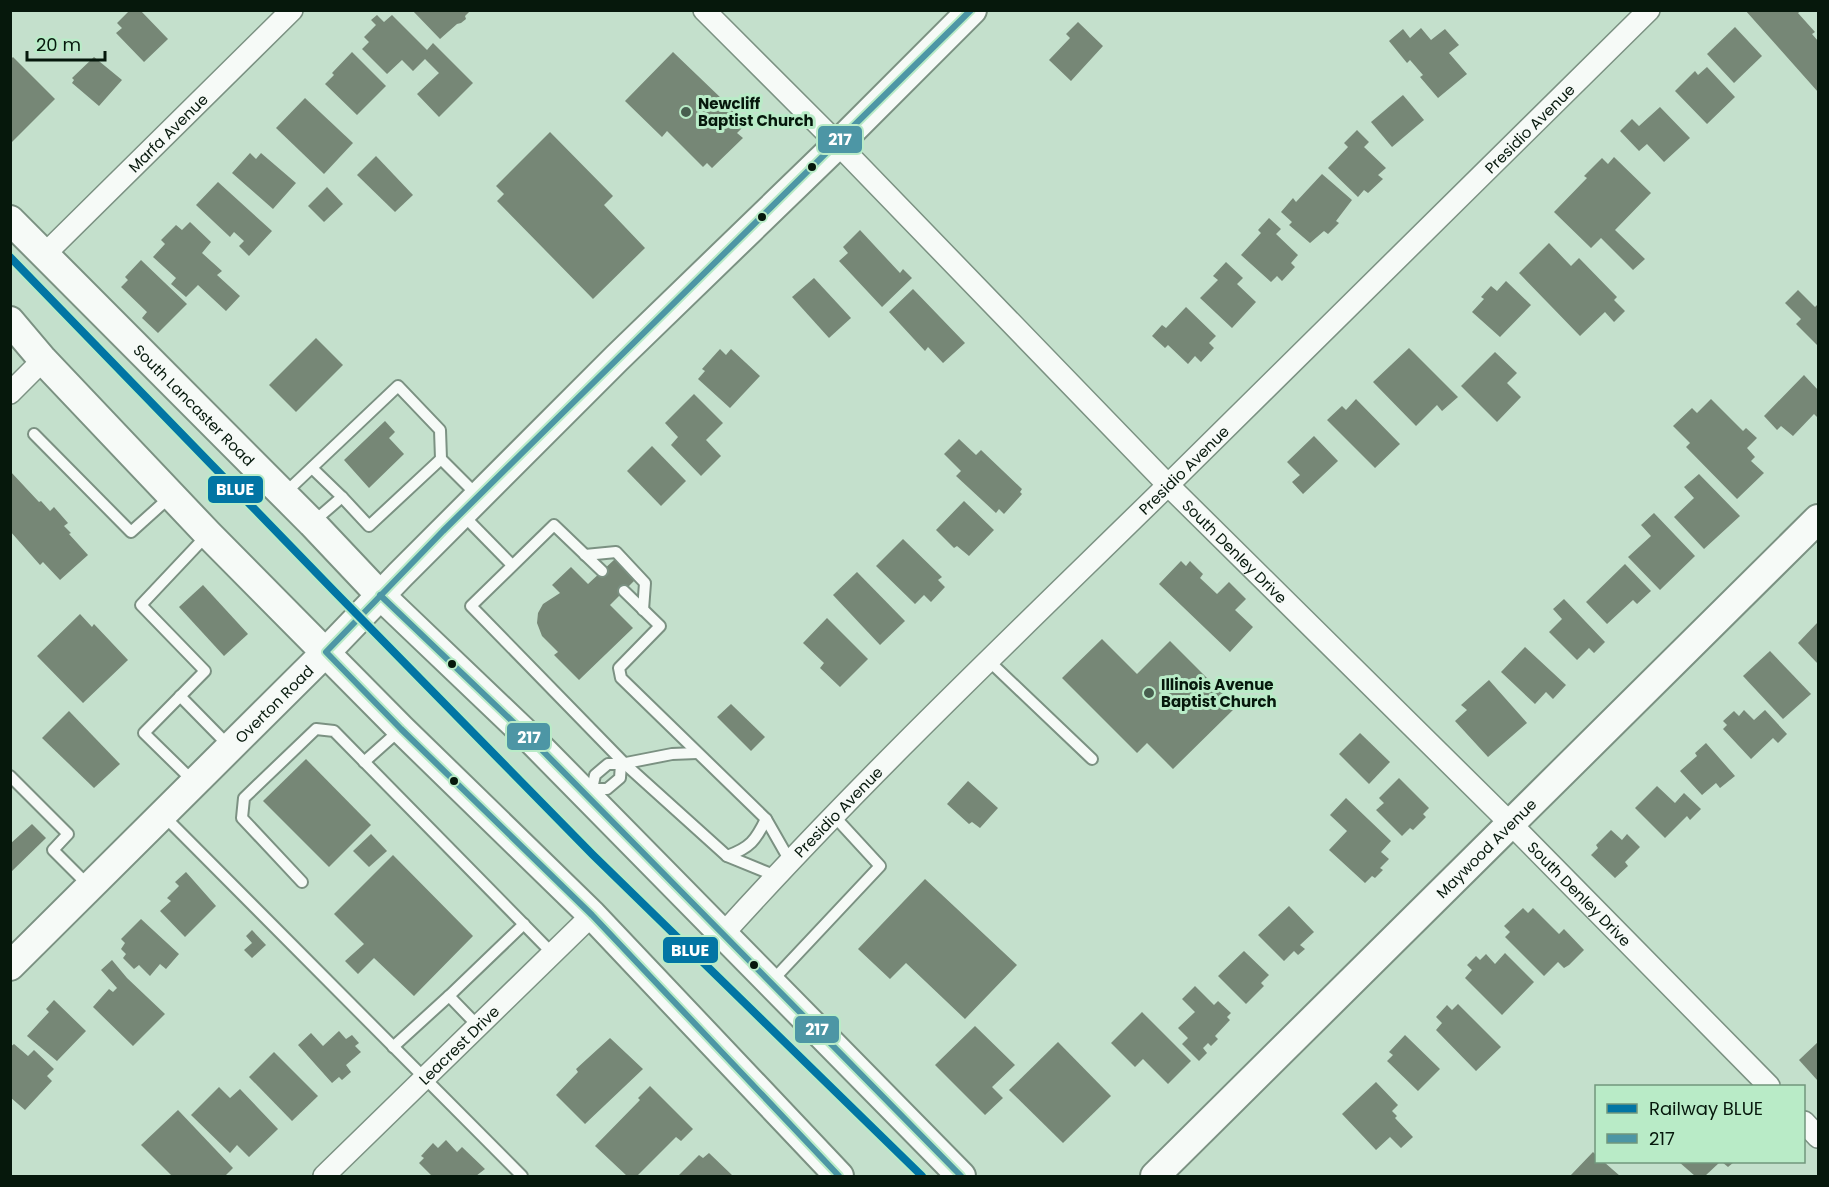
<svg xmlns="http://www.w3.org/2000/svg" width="1829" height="1187" font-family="Poppins,sans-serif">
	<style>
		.building { fill: #768776 }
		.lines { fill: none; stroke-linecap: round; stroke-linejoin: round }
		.lane-casing { stroke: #7b9182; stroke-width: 14 }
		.street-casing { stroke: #7b9182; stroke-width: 24 }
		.secondary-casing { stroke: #7b9182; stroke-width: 32 }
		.lane { stroke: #f6faf7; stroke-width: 10 }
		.street { stroke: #f6faf7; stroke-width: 21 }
		.secondary { stroke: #f6faf7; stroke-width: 28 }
		.bus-1-casing { stroke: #b9ebc7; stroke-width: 10 }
		.bus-1 { stroke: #4d96a5; stroke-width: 6 }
		.rail-1-casing { stroke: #b9ebc7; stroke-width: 12 }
		.rail-1 { stroke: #0275a4; stroke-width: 8 }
		.poi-dot { fill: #485e4f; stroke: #b9ebc7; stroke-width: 2 }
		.bus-dot { fill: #06180c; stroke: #b9ebc7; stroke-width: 2 }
		.labels { text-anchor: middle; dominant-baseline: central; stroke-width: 6; stroke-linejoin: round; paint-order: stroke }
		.poi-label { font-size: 15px; font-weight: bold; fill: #06180c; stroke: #b9ebc7; text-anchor: start }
		.street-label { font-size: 15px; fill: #06180c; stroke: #b9ebc7 }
		.line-badge { stroke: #b9ebc7; stroke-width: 2 }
		.badge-label { font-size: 16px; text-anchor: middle; font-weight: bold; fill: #fff }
	</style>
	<rect width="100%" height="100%" fill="#c4e0cc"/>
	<g class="building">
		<polygon points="130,10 140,10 168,39 144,62 116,33 122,28 117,23"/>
		<polygon points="412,10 471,10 465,16 466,19 461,23 457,24 440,39"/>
		<polygon points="1745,10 1802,10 1798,13 1815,32 1812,34 1818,41 1818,92"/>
		<polygon points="377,15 384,22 392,15 427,50 433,43 473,83 439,117 417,94 439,73 425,59 413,71 402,60 387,74 362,49 369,42 364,37 376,25 371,20"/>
		<polygon points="1078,22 1103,46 1071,81 1049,60 1070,38 1066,34"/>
		<polygon points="1735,27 1762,56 1734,83 1707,54"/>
		<polygon points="1421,28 1431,40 1445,29 1459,45 1449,53 1467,74 1438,98 1420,77 1423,75 1410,60 1407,63 1389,41 1403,29 1410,38"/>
		<polygon points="352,52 386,86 357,115 325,84 334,75 332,73"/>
		<polygon points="673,52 747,123 737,133 743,138 712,168 707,163 703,167 667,131 662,137 625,101"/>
		<polygon points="13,57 55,99 10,144 10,60"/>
		<polygon points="94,57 122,80 99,106 72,83 74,80 72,78"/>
		<polygon points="1707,67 1735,97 1707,124 1675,91 1695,71 1698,75"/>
		<polygon points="1403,95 1424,120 1392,147 1371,122"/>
		<polygon points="305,98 353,143 324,174 276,128"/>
		<polygon points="1660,107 1690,138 1664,162 1647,144 1639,151 1620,131 1632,119 1639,126"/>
		<polygon points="1357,130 1369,142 1364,147 1386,168 1378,175 1383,179 1368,193 1364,190 1358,197 1328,168 1348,147 1344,143"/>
		<polygon points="550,132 613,196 604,205 645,248 593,299 497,201 504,194 496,186"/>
		<polygon points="250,153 256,159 261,153 296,183 273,209 232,173"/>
		<polygon points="376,156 413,195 395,212 357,175"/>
		<polygon points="1614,157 1651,193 1615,230 1645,259 1633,270 1601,238 1591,248 1554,212 1587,178 1584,176 1602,158 1608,164"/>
		<polygon points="1322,174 1352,200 1336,221 1339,223 1328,234 1324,231 1310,243 1289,225 1292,222 1281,212 1293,198 1296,202"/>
		<polygon points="218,182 272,231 249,256 239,246 244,241 234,232 230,237 196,205"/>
		<polygon points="327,187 343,204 324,222 308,206"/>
		<polygon points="1269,218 1281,229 1276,234 1298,255 1291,263 1295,267 1282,281 1277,276 1271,282 1241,255 1261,233 1258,230"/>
		<polygon points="190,222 211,242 202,253 222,271 217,275 240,296 226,311 198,285 186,297 171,284 176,278 153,257 165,244 161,240 176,225 182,230"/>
		<polygon points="860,230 900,273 903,269 912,278 882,307 839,261 848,253 843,247"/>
		<polygon points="1549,243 1571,266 1579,258 1617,297 1614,300 1625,311 1614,322 1605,312 1580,336 1519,273"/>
		<polygon points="141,260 187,304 158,333 142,318 147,312 121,287 128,280 125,277"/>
		<polygon points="1226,262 1243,278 1237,284 1256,302 1232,328 1200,298 1218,280 1213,276"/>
		<polygon points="814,278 851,318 829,338 792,297"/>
		<polygon points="1506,281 1531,305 1500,337 1472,312 1484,299 1481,297 1491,286 1497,291"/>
		<polygon points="913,289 965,343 943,363 928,347 925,351 889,312"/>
		<polygon points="1798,290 1815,307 1818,304 1818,346 1796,324 1801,319 1785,303"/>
		<polygon points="1186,307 1216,336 1209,343 1214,348 1201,362 1195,356 1188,364 1168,345 1165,348 1152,336 1162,325 1166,328"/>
		<polygon points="316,338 343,365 296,412 269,385"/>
		<polygon points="1409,348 1458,397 1442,411 1437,405 1416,426 1373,382"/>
		<polygon points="720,349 726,355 731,349 760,376 730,408 698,379 705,371 702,369"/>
		<polygon points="1495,352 1517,373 1507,383 1521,397 1497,422 1461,386"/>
		<polygon points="1804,375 1818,390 1818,418 1814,414 1793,436 1781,426 1777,430 1764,416"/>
		<polygon points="694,394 723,423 706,440 721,456 701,476 671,445 678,437 665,423"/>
		<polygon points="1356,399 1400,444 1375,468 1327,420 1342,406 1346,410"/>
		<polygon points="1711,399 1743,431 1746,428 1757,438 1747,448 1755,457 1751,461 1764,473 1737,499 1686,447 1690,443 1673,426 1692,408 1697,413"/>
		<polygon points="385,421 395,432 389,438 404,454 369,488 344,460"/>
		<polygon points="1314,436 1338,461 1303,494 1292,482 1300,475 1287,462"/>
		<polygon points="959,439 976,455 981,450 1022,489 1020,492 1022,494 1004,514 999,509 996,513 956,476 961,471 944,454"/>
		<polygon points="652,446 686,481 661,506 627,471"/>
		<polygon points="10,471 39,502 41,501 50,511 54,507 68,523 64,526 71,533 69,534 88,555 60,580 43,562 40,565 10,531"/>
		<polygon points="1699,474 1740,516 1704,549 1674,517 1694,498 1684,487"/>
		<polygon points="964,501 994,530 969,556 957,546 954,548 936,530"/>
		<polygon points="1654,513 1695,556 1660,590 1628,557 1651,536 1641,525"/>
		<polygon points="903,539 942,577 938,580 945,587 931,602 924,595 915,604 876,566"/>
		<polygon points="615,559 635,580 610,605 633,628 579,680 554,655 558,652 542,636 537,623 538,613 543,604 560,593 552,585 571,567 588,584"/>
		<polygon points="1181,561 1186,566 1190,561 1203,574 1200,578 1217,594 1229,582 1246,599 1235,610 1253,627 1230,652 1159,584"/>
		<polygon points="1625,564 1651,591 1637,604 1633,600 1607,624 1586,602"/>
		<polygon points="857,572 905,621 880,645 833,595"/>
		<polygon points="203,585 248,634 224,656 179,607"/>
		<polygon points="1564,599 1605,642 1594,653 1589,648 1577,660 1549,632 1562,619 1553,609"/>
		<polygon points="80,614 92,627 94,624 128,660 83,703 37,656"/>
		<polygon points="827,618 868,659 840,687 820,668 824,663 803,643"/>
		<polygon points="1818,622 1818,664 1798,643"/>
		<polygon points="1102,639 1137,674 1170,641 1236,707 1173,769 1147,743 1137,753 1062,678"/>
		<polygon points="1525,647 1566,685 1553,699 1546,692 1535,704 1501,672"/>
		<polygon points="1770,651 1811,694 1783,719 1743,676"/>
		<polygon points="1489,680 1527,723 1488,757 1455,721 1467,710 1461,705"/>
		<polygon points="731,704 765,737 751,751 717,717"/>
		<polygon points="1744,710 1754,720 1765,710 1787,734 1778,743 1773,738 1751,759 1723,729 1727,725 1723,721 1734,711 1739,716"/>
		<polygon points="69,711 120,764 94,788 42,738"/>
		<polygon points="1360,733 1390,762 1369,784 1339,754"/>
		<polygon points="1706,743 1735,776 1720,788 1716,783 1702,795 1680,771 1697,756 1695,753"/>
		<polygon points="306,759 371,825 329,867 263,801"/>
		<polygon points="1399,778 1429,808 1423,814 1426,817 1413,830 1410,828 1402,836 1376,810 1384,803 1379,798"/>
		<polygon points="968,781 998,808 980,828 972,822 969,824 947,804"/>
		<polygon points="1657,786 1675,803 1684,793 1701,809 1690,820 1687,816 1665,838 1635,808"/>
		<polygon points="1346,798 1391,841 1381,852 1389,859 1380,868 1383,870 1375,878 1372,876 1365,883 1329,850 1347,831 1330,815"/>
		<polygon points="32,824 46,838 10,873 10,844"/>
		<polygon points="1611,830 1622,840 1627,834 1640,847 1625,862 1628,866 1615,878 1591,855 1598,848 1596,845"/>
		<polygon points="371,834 387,851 369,867 353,851"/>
		<polygon points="393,855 473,936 414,996 374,958 358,974 345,961 364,944 334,914"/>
		<polygon points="186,872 216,906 185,937 160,911 171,901 167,898 179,886 175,882"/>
		<polygon points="925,879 1017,965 965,1019 906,963 890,979 858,949"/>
		<polygon points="1289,906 1314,932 1300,945 1305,949 1298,955 1294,951 1284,961 1258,935"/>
		<polygon points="1523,908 1528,913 1533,908 1559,934 1564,929 1584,950 1569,965 1564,968 1558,962 1544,976 1505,937 1510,932 1504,926"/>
		<polygon points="141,919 179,954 166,969 160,964 150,976 139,965 134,969 123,958 126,954 121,949 125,943 121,939"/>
		<polygon points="252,930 266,945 252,958 244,950 252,943 246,936"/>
		<polygon points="1244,951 1269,975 1261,983 1264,986 1246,1004 1218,976"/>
		<polygon points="1505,953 1534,982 1502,1015 1465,978 1472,970 1467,965 1476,956 1480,960 1486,954 1495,964"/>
		<polygon points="112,960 127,978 165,1014 133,1046 93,1007 109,989 113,992 117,988 101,970"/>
		<polygon points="1195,986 1214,1005 1218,1001 1231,1013 1227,1017 1230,1020 1215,1036 1218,1039 1211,1046 1208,1043 1203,1048 1207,1053 1199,1061 1182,1044 1188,1038 1178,1028 1195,1012 1182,999"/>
		<polygon points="54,1000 86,1031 57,1061 27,1036 49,1012 46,1009"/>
		<polygon points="1458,1004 1501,1047 1476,1071 1436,1030 1442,1023 1436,1017 1447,1005 1452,1010"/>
		<polygon points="1142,1012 1191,1061 1168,1084 1143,1059 1135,1067 1111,1043"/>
		<polygon points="975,1026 1015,1065 992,1087 1003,1098 985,1115 935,1065"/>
		<polygon points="339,1031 346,1039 352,1035 359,1043 355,1046 361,1052 346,1065 351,1072 342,1080 339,1077 332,1083 298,1045 311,1033 323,1046"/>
		<polygon points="1405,1035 1440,1069 1418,1091 1387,1061 1393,1055 1389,1052"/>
		<polygon points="610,1038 643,1069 585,1124 556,1095 578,1072 576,1069"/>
		<polygon points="1058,1042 1111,1096 1063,1143 1009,1090"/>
		<polygon points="1818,1042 1818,1081 1799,1060"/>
		<polygon points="14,1044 28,1056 34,1050 54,1069 47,1076 52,1081 25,1110 10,1097 10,1047"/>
		<polygon points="274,1052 318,1096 292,1121 249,1077"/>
		<polygon points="1376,1082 1398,1105 1392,1111 1397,1116 1395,1118 1413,1137 1401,1148 1390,1137 1376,1150 1342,1114"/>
		<polygon points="650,1086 693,1129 681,1141 676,1137 637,1176 627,1176 595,1146 640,1100 638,1098"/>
		<polygon points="219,1087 230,1098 240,1089 278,1129 249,1157 237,1145 230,1153 191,1115"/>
		<polygon points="178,1110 233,1168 225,1176 172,1176 141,1145"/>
		<polygon points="446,1140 457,1152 462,1147 485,1169 476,1176 432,1176 419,1163 424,1158 421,1156 433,1143 438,1148"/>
		<polygon points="1593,1152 1596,1155 1596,1162 1604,1162 1620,1176 1570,1176"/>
		<polygon points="709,1153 733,1176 678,1176 699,1155 703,1158"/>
		<polygon points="1679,1162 1720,1162 1705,1176 1695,1176"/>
		<polygon points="1722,1162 1734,1162 1728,1167"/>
	</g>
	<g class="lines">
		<g class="lane-casing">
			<g id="lane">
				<polyline points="34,434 131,532 171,496"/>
				<polyline points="312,468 342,497 312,523"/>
				<polyline points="284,494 398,386 440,430 441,459 478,496"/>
				<polyline points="342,497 369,526 441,459"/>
				<polyline points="462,514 512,565"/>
				<polyline points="585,555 616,552 645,583 643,610"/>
				<polyline points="602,571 554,525 471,606 625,764 727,856 776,876"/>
				<polyline points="624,591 660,626 619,668 621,678 766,819 790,861"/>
				<polyline points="988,660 1092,759"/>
				<polyline points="180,696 230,747"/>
				<polyline points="364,762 401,729"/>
				<polyline points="621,764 672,754 697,753"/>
				<polyline points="10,776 68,834 53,850 90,887"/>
				<polyline points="193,781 144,733 205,671 141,605 208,534"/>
				<polyline points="588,793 592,789 595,775 608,764 621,764 620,778 607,789 592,789"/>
				<polyline points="163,815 522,1176"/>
				<path d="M727,856C750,848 756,840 766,819"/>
				<polyline points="302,882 242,818 244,798 316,729 334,731 552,953"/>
				<polyline points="771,982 880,866 834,816"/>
				<polyline points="478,1026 449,996 524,924"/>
				<polyline points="393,1047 449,996"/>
			</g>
		</g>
		<g class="street-casing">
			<g id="street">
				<path id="s1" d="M704,10L838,144L1168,485L1511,824L1769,1086"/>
				<path id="s2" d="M44,255L292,10"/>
				<polyline points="10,393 43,360"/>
				<path id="s3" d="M723,934C864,778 1017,633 1167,486C1328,329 1488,169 1649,10"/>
				<polyline points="1804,1122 1818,1137"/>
				<path id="s4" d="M324,1176L592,915"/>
			</g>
		</g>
		<g class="secondary-casing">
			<g id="secondary">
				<path id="s5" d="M10,220L312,523L380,595L534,742L961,1176"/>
				<polyline points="10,321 43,360 208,534 401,729 592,915 839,1176"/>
				<path id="s6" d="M10,966L326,652L400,575L617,358L838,144L972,10"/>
				<path id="s7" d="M1155,1176L1818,519"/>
			</g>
		</g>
		<use href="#lane" class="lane"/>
		<use href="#street" class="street"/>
		<use href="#secondary" class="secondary"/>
		<g class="bus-1-casing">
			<g id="bus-1">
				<polyline points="380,595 534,742 961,1176"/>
				<polyline points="839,1176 592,915 401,729 326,652 443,531 971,10"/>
			</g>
		</g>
		<use href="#bus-1" class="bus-1"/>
		<g class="rail-1-casing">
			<polyline id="rail-1" points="10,257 335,592 593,855 922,1176"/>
		</g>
		<use href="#rail-1" class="rail-1"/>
	</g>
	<g class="poi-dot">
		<circle cx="686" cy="112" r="6"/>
		<circle cx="1149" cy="693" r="6"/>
	</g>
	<g class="bus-dot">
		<circle cx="812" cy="167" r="5"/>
		<circle cx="762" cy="217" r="5"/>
		<circle cx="452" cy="664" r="5"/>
		<circle cx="454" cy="781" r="5"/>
		<circle cx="754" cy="965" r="5"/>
	</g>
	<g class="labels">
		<g class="poi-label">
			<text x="698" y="103">Newcliff<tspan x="698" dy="17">Baptist Church</tspan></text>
			<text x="1161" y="684">Illinois Avenue<tspan x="1161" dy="17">Baptist Church</tspan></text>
		</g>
		<g class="street-label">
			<text stroke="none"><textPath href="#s3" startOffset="1140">Presidio Avenue</textPath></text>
			<text stroke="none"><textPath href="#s2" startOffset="174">Marfa Avenue</textPath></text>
			<text stroke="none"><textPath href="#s5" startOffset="261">South Lancaster Road</textPath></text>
			<text stroke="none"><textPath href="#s3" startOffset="654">Presidio Avenue</textPath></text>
			<text stroke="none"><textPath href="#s1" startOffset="758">South Denley Drive</textPath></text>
			<text stroke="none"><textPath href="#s6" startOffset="372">Overton Road</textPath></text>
			<text stroke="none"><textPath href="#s3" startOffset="168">Presidio Avenue</textPath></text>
			<text stroke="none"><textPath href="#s7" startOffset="466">Maywood Avenue</textPath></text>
			<text stroke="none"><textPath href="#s1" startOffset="1244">South Denley Drive</textPath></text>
			<text stroke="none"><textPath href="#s4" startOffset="188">Leacrest Drive</textPath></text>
		</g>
	</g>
	<g class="line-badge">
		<rect x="817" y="125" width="46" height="29" rx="6" fill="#4d96a5"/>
		<rect x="207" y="475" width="57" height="29" rx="6" fill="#0275a4"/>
		<rect x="506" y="722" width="45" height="29" rx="6" fill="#4d96a5"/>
		<rect x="662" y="936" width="57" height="28" rx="6" fill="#0275a4"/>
		<rect x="794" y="1015" width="46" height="29" rx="6" fill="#4d96a5"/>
	</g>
	<g class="badge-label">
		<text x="840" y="145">217</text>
		<text x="235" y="495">BLUE</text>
		<text x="529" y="743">217</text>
		<text x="690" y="956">BLUE</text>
		<text x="817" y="1035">217</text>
	</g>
	<rect width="1829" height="1187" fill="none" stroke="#06180c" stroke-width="24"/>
	<rect x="1595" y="1085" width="210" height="78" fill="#b9ebc7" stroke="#71977c" stroke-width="1.5"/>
	<rect x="1607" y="1104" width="30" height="9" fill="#0275a4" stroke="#71977c" stroke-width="1.5"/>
	<text x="1649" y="1115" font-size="18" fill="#06180c">Railway BLUE</text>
	<rect x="1607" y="1134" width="30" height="9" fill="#4d96a5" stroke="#71977c" stroke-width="1.5"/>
	<text x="1649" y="1145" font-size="18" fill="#06180c">217</text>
	<path d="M27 51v9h78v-9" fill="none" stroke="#06180c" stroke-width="3"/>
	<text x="36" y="51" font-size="18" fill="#06180c" stroke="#b9ebc7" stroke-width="4.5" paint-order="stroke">20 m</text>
</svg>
